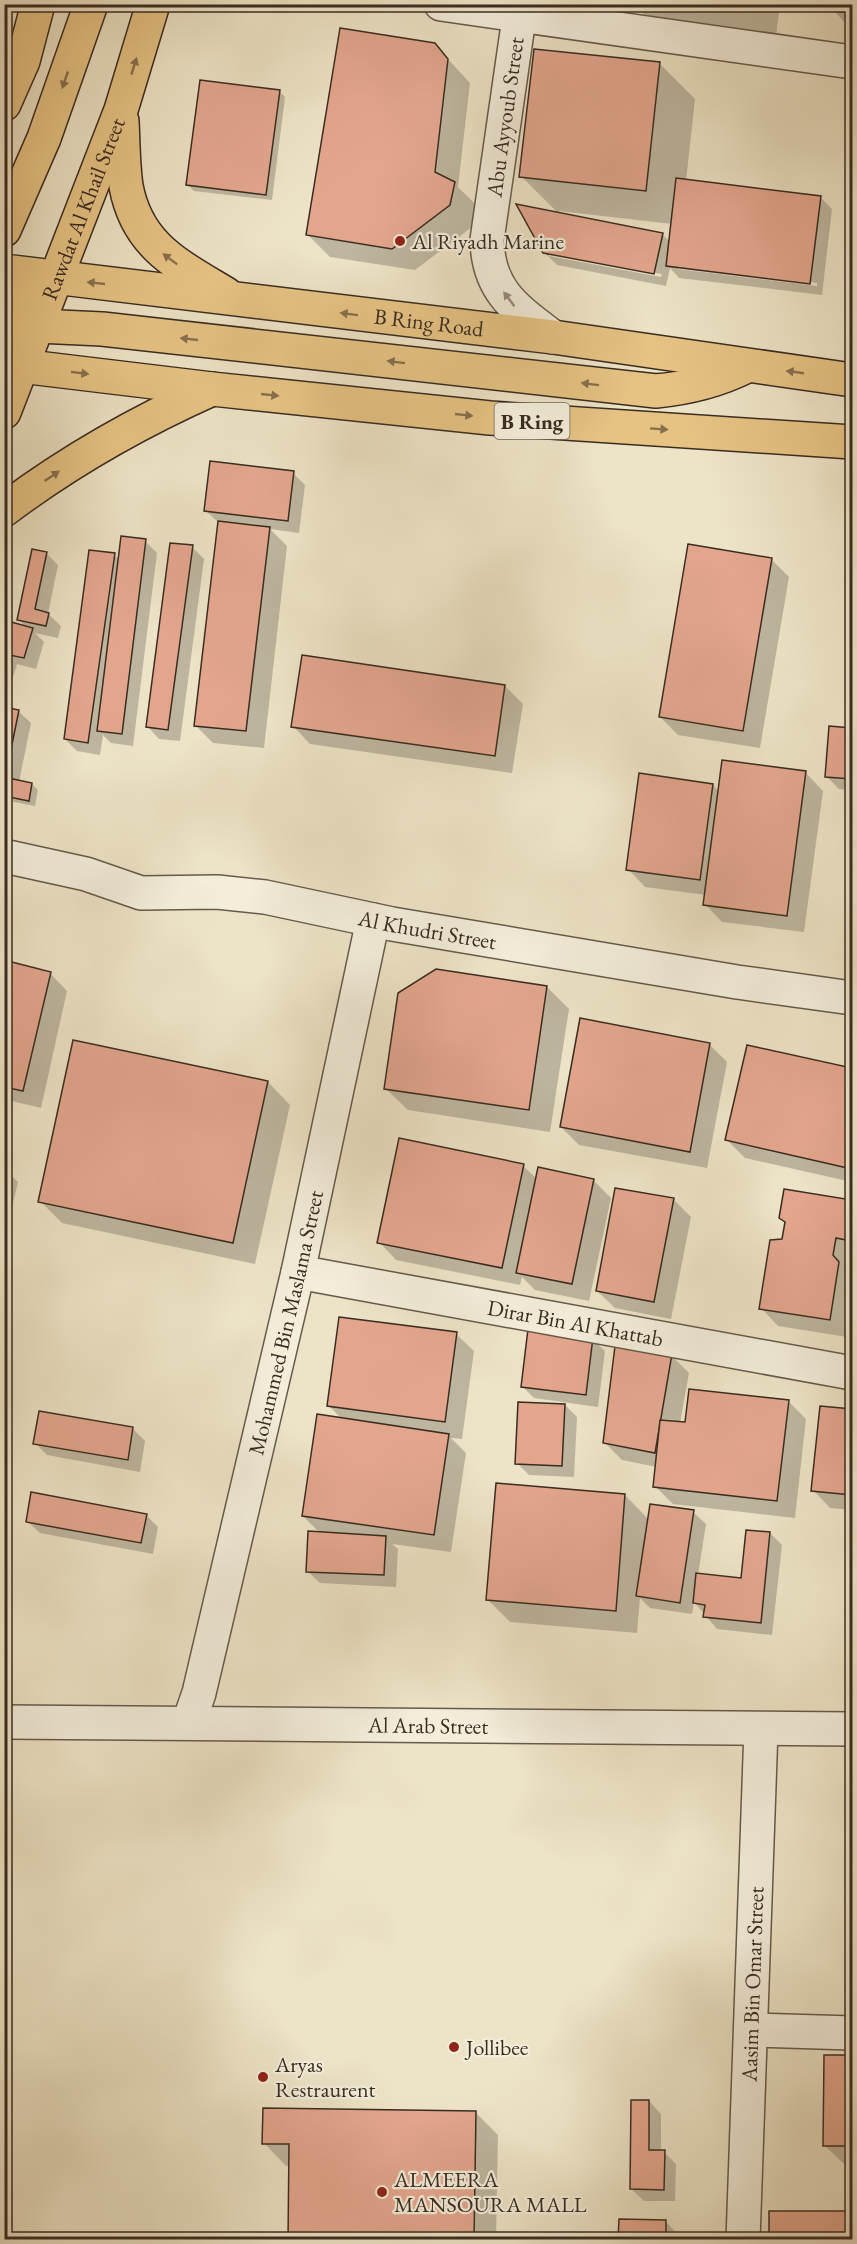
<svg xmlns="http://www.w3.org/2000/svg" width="857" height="2244" font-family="'EB Garamond',serif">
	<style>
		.shadow { fill: #0003; fill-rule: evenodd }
		.building { fill: #e3a68d; stroke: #392c22; stroke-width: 1.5 }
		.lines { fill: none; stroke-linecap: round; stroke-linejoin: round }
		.minor-casing { stroke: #665a4b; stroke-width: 36 }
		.major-casing { stroke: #392c22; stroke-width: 36 }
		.minor { stroke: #f3edda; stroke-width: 33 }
		.major { stroke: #e6c283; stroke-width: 33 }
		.oneway { fill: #87704e }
		.oneway2 { fill: #968c7e }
		.poi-dot { fill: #8f2418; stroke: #f3edda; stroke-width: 2 }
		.labels { text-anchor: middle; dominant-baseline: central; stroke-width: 4.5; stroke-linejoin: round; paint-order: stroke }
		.shield { fill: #f3edda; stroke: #716659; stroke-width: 1.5 }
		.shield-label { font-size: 21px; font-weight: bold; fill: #392c22 }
		.street-label { font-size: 22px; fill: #392c22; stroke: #f3edda }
		.poi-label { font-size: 22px; fill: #392c22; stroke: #f3edda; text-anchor: start }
	</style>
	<rect width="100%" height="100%" fill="#ede3c6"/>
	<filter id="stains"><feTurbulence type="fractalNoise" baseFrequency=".00333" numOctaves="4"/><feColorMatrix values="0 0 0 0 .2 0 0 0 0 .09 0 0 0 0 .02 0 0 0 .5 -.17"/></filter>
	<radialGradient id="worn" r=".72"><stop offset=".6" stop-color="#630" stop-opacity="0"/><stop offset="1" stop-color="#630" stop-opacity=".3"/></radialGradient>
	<g class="shadow">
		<polygon points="634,4 780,4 776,37 652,22"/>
		<polygon points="833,4 852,4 852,30 833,10"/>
		<polygon points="434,44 470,83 458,187 476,205 472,227 415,270 330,257 308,235"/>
		<path d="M660,64L695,99L686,181L820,197L832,209L822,295L679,278L670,268L666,286L557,265L545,253L559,214L521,176ZM559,211L672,224L670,242L662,234L559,214ZM549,253L662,274L661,277L549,256ZM678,266L817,283V286L678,269Z"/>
		<polygon points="279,91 285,97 272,200 194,191 188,185"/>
		<polygon points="293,473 305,485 299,533 270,529 287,546 264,748 213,743 195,725 219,523 205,510"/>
		<polygon points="145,541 157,553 133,746 111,743 103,735 100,755 77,751 65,739 114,555 120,560"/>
		<polygon points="192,547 204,559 180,741 159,739 147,726"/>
		<polygon points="46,553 58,565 48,614 61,626 58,638 35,633 44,642 36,669 17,664 4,706 4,622 27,628 19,620"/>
		<polygon points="771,559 789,577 760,748 678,735 660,717"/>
		<polygon points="505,686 523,704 512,773 310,744 293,726"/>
		<polygon points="4,708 18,711 31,723 19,782 32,784 38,790 35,806 4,800"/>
		<polygon points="830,728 852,729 852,790 839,789 827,777"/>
		<polygon points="806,773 823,791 804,932 722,922 705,904 706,895 645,887 628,869 713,785 719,792"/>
		<polygon points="4,962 50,973 67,991 41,1108 4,1099"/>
		<polygon points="547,987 569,1009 550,1132 408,1110 385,1088"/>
		<polygon points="709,1044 727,1062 707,1168 579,1145 561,1127"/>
		<polygon points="748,1047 852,1070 852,1182 745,1158 727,1140"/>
		<polygon points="268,1082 290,1105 255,1264 62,1223 40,1201"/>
		<polygon points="523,1166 537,1179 593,1180 611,1198 589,1301 535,1290 522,1277 520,1285 396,1260 379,1242"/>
		<polygon points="4,1169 18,1182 4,1242"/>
		<polygon points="673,1199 691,1217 671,1319 615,1308 597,1291"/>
		<polygon points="851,1201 852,1261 850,1274 852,1277 852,1302 847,1337 778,1326 761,1308 783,1240"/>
		<polygon points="456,1334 474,1351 462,1439 451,1438 466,1453 451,1552 392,1544 398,1549 396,1587 320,1583 307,1571 321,1534 303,1516 343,1420 329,1406"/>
		<polygon points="592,1339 605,1351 598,1407 534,1398 522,1386"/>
		<polygon points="672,1356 689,1373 680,1423 788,1401 806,1419 795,1518 673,1504 655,1486 657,1467 622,1460 604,1442"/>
		<polygon points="565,1405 577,1417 574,1477 529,1475 517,1463"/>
		<polygon points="821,1408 852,1411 852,1510 830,1508 813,1490"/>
		<polygon points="133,1429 145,1441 140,1472 47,1455 35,1443"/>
		<polygon points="625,1495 649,1520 693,1512 706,1524 698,1575 742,1580 770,1533 782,1545 772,1635 717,1629 694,1602 692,1614 650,1608 640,1598 637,1633 510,1622 488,1600"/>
		<polygon points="146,1515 158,1527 153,1554 40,1533 27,1521"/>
		<polygon points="825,2056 852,2056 852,2163 843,2163 825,2146"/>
		<polygon points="649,2101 661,2114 661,2152 664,2152 676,2164 675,2201 644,2201 631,2189"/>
		<polygon points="475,2112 498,2135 496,2240 290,2240 291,2166 286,2166 264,2143"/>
		<polygon points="665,2221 683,2240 620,2240"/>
	</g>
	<g class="building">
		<polygon points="832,4 852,4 852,13 831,11"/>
		<polygon points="340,28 435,43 448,59 435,172 455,182 450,205 392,249 306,235"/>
		<polygon points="534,49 660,62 646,191 519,177"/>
		<polygon points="200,80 280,90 266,195 186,185"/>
		<polygon points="676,178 821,196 810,284 666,266"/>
		<polygon points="516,204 663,233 654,274 543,253"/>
		<polygon points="210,461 294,471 288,521 204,511"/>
		<polygon points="218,521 270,527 246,731 194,726"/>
		<polygon points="121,536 146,539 122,734 97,731"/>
		<polygon points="170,543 193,545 168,730 146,727"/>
		<polygon points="688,544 772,558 743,731 659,717"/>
		<polygon points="32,549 47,552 35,609 49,613 46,626 17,620"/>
		<polygon points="89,550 115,553 88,743 64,739"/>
		<polygon points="4,620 33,628 24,658 4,654"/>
		<polygon points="302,655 505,685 495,756 291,727"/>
		<polygon points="4,707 19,710 7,769 4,769"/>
		<polygon points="829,726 852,728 852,779 825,777"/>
		<polygon points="722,760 806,771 787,916 703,905"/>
		<polygon points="639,773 713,784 700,880 626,870"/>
		<polygon points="4,777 32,783 29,801 4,796"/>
		<polygon points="4,960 51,972 23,1091 4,1087"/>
		<polygon points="436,969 547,986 529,1110 384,1089 398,993"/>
		<polygon points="580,1018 710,1043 690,1152 560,1127"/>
		<polygon points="73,1040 268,1081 233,1243 38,1202"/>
		<polygon points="747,1045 852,1068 852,1169 725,1140"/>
		<polygon points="399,1138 524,1164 502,1268 377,1243"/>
		<polygon points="538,1167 594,1179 572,1284 516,1273"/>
		<polygon points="615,1188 674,1198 654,1302 596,1291"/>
		<polygon points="784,1189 852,1200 846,1240 836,1238 833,1255 839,1262 830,1320 759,1309 770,1240 782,1239 785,1222 779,1218"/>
		<polygon points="339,1317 457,1332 445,1422 327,1406"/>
		<polygon points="528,1329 593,1337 586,1395 521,1387"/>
		<polygon points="615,1346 672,1354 655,1453 603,1443"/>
		<polygon points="689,1389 789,1400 777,1501 653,1487 660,1420 685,1422"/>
		<polygon points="518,1402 565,1404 562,1466 515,1464"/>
		<polygon points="820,1406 852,1409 852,1495 811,1491"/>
		<polygon points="39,1411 133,1427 128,1460 33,1444"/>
		<polygon points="317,1414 449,1434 434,1535 302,1516"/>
		<polygon points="496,1483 625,1494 616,1611 486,1600"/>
		<polygon points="31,1492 147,1514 141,1543 26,1522"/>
		<polygon points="650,1504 694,1510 680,1603 636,1596"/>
		<polygon points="746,1530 770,1532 761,1623 703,1617 705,1605 693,1603 696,1573 741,1578"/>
		<polygon points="308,1531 386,1536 384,1575 306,1572"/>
		<polygon points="824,2055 852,2055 852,2146 823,2146"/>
		<polygon points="631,2100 649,2100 649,2150 665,2150 664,2190 630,2189"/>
		<polygon points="263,2108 476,2111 474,2240 288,2240 289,2144 262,2144"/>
		<rect x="769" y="2211" width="83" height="29"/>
		<polygon points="619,2219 666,2220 666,2240 618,2240"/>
	</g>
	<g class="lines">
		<g class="minor-casing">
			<g id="minor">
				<polyline points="441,4 852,62"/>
				<path d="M521,4L487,240C488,291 516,309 553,337"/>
				<path id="s1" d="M4,856L86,874L141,893L217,892L265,897L392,924L737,982L852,998"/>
				<path id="s2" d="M298,1272L852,1373"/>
				<path id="s3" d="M4,1722C287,1722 570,1728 852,1729"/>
				<path id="s4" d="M189,1722L199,1693L298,1272L373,920"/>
				<polyline points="751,2030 852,2033"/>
				<path id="s5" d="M743,2240L761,1729"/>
			</g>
		</g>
		<g class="major-casing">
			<g id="major">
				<polyline points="4,104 23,61 38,4"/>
				<path d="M122,121C123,142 123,165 126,186C137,246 178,265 226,294"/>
				<polyline points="4,230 44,138 91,4"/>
				<path id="s6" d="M4,271L553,337L852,380"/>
				<polyline points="4,305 12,303 56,278"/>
				<path d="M4,328L38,326L102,329L656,391C689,388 717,381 747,366"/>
				<polyline points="4,364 212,389 490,418 852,442"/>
				<path id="s7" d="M4,412L121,110L153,4"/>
				<path d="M4,510C69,461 138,422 212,389"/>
			</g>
		</g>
		<use href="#minor" class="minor"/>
		<use href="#major" class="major"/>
	</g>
	<defs><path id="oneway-solid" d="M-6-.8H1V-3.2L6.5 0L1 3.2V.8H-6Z" transform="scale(1.5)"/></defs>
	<g class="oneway">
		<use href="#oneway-solid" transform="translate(134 66) rotate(-73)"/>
		<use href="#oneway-solid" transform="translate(65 80) rotate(109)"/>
		<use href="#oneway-solid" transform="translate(170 259) rotate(-143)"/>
		<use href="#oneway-solid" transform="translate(96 283) rotate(-174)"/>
		<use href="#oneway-solid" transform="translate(349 314) rotate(-173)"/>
		<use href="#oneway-solid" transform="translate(189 339) rotate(-174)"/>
		<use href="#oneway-solid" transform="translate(396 362) rotate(-173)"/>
		<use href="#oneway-solid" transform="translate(795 372) rotate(-172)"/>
		<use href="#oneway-solid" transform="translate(80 373) rotate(7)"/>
		<use href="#oneway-solid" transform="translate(590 384) rotate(-173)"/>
		<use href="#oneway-solid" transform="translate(270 395) rotate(6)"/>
		<use href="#oneway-solid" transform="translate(464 415) rotate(6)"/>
		<use href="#oneway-solid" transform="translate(659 429) rotate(4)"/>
		<use href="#oneway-solid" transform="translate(52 476) rotate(-34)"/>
	</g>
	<use class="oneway2" href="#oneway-solid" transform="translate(509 299) rotate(-127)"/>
	<g class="poi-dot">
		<circle cx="400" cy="241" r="6"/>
		<circle cx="454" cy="2047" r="6"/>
		<circle cx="263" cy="2077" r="6"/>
		<circle cx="382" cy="2192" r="6"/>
	</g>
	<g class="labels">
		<rect class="shield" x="494.5" y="403" width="75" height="36" rx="4.5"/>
		<g class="shield-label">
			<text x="532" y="421">B Ring</text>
		</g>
		<g class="street-label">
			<text transform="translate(505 117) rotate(-82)">Abu Ayyoub Street</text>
			<text stroke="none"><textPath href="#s7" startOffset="218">Rawdat Al Khail Street</textPath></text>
			<text stroke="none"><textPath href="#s6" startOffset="428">B Ring Road</textPath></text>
			<text stroke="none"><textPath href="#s1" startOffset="432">Al Khudri Street</textPath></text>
			<text stroke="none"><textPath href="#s4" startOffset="411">Mohammed Bin Maslama Street</textPath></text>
			<text stroke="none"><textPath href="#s2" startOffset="282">Dirar Bin Al Khattab</textPath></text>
			<text stroke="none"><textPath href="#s3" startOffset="424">Al Arab Street</textPath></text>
			<text stroke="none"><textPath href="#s5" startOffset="256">Aasim Bin Omar Street</textPath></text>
		</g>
		<g class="poi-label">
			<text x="412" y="241">Al Riyadh Marine</text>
			<text x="466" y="2047">Jollibee</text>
			<text x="275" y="2064">Aryas<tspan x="275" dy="25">Restraurent</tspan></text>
			<text x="394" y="2179">ALMEERA<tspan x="394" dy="25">MANSOURA MALL</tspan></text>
		</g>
	</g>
	<rect width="857" height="2244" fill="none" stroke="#ede3c6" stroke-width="24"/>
	<rect x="6" y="6" width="845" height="2232" fill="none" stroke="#392c22" stroke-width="3"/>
	<rect x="12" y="12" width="833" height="2220" fill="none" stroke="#392c22" stroke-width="1.5"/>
	<rect width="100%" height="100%" filter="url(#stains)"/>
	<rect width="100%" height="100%" fill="url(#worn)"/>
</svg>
